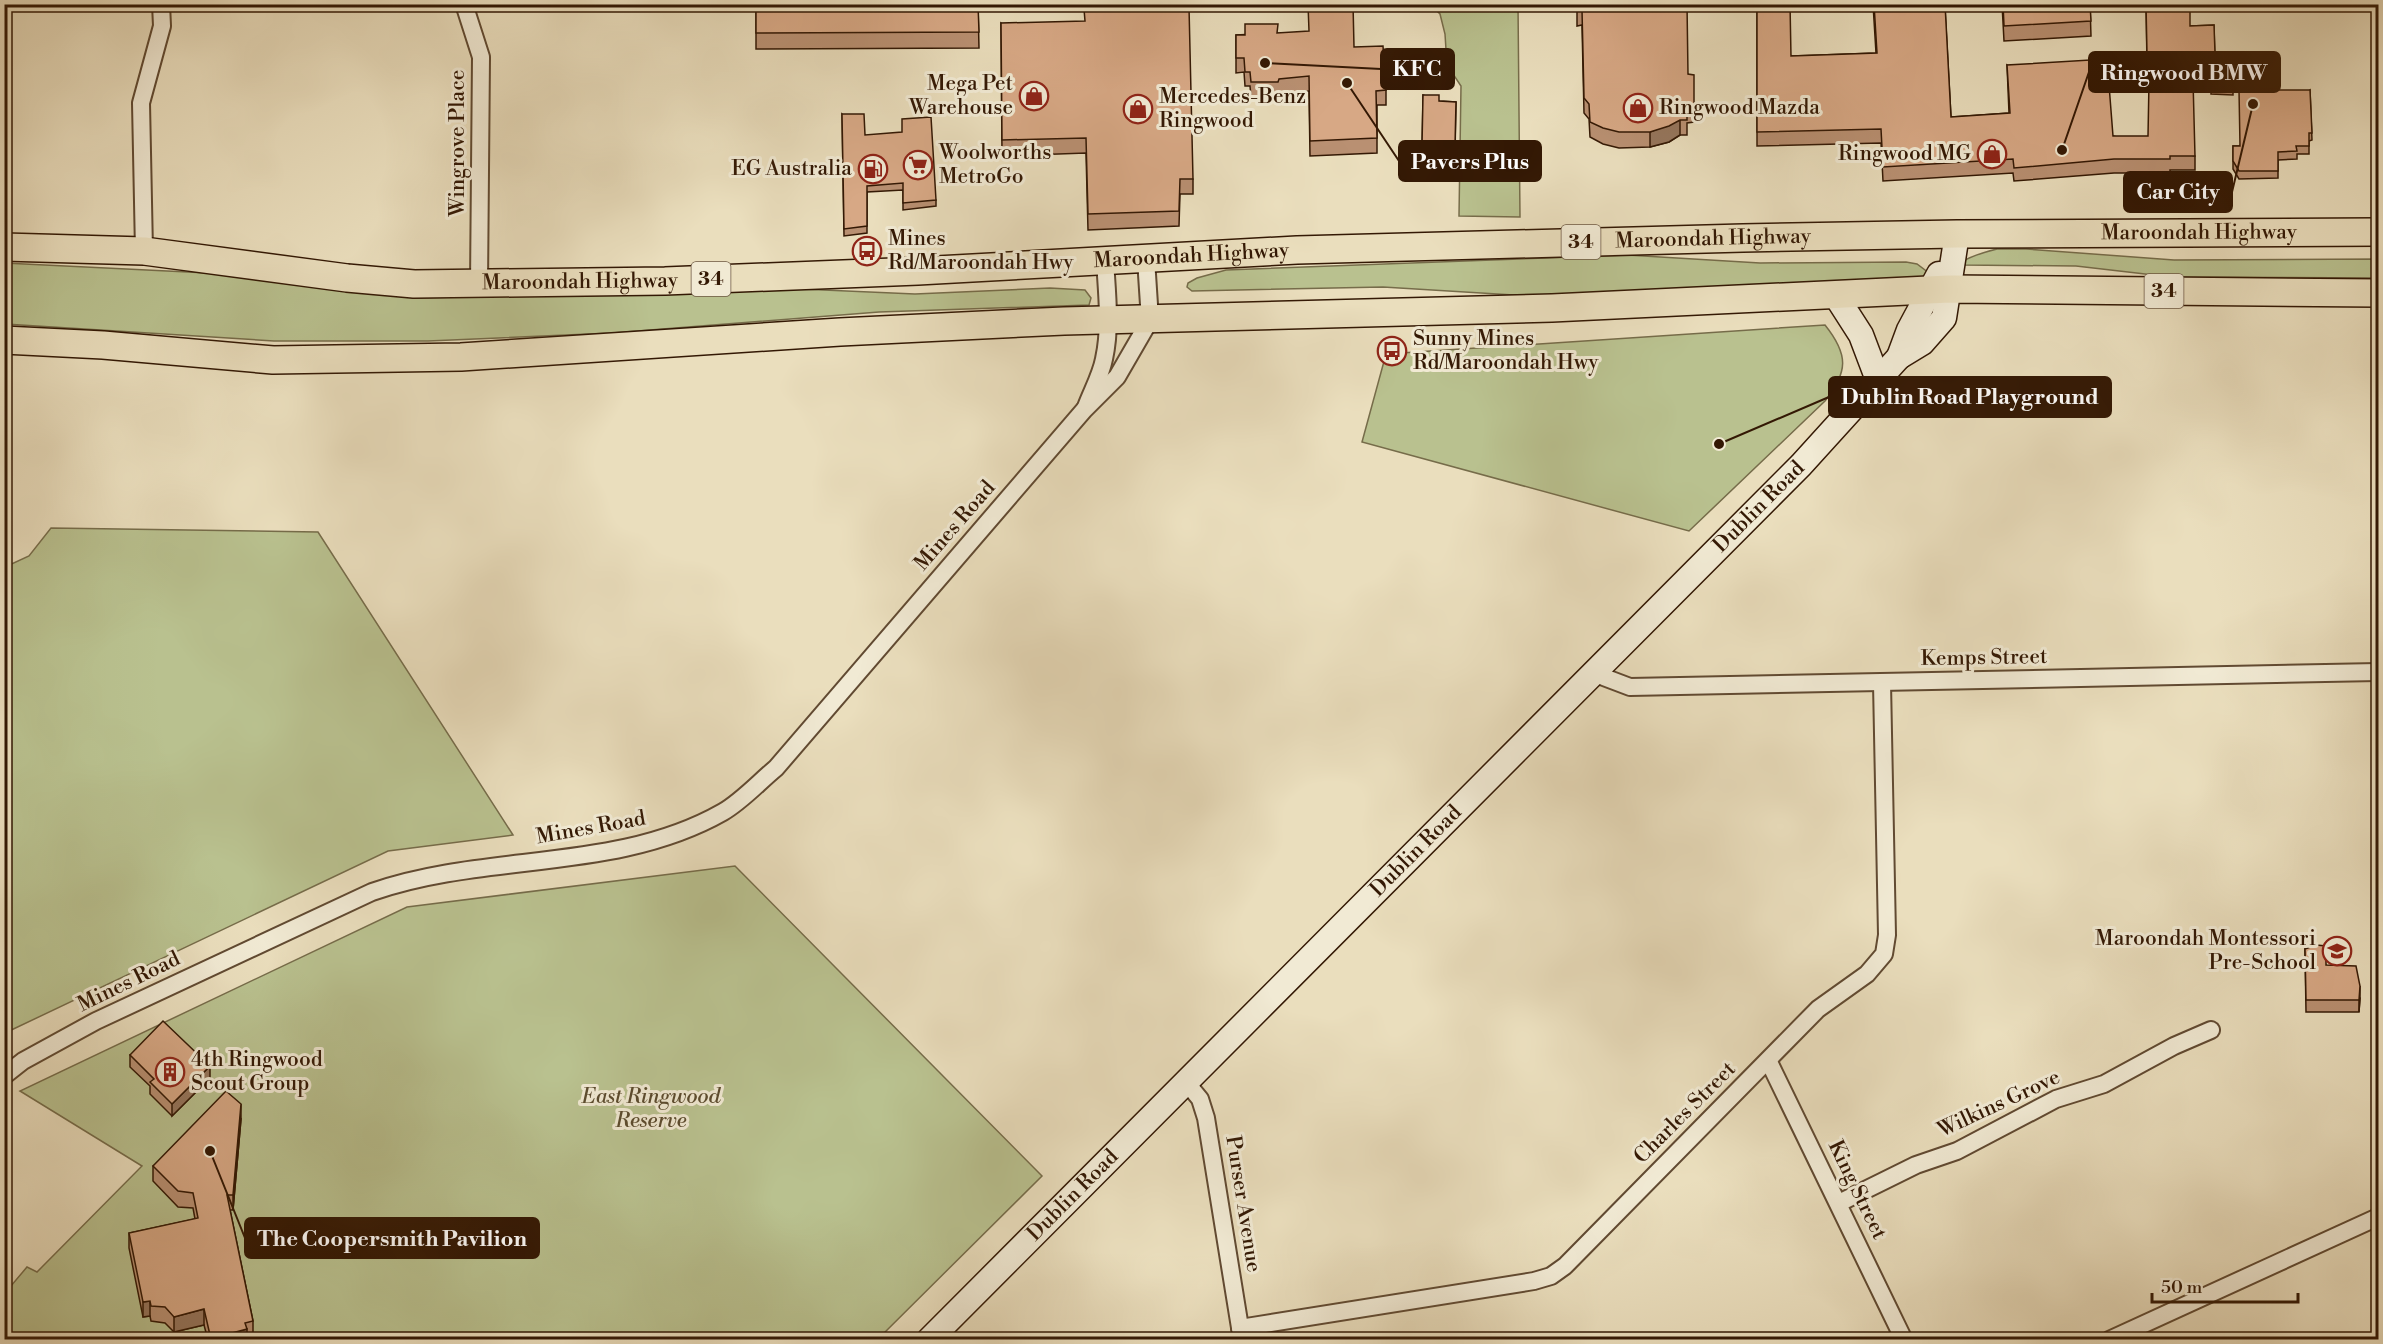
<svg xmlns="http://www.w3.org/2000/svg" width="2383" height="1344" font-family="'Libre Bodoni',serif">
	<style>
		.green { fill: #b9c18f; stroke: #766c4a; stroke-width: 1.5 }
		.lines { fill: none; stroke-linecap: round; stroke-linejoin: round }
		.minor-casing { stroke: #614a32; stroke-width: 20 }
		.secondary-casing { stroke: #331804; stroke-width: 27 }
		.trunk-casing { stroke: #331804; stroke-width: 30 }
		.minor { stroke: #f1ead4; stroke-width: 16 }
		.secondary { stroke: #f1ead4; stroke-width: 24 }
		.trunk { stroke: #eadebd; stroke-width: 27 }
		.wall { fill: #b99072; stroke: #331804; stroke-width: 1.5 }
		.shaded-wall { fill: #96765d; stroke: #331804; stroke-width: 1.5 }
		.building { fill: #d7a885; stroke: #331804; stroke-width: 1.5 }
		.labels { text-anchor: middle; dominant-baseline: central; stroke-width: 6; stroke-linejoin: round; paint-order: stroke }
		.shield { fill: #f1ead4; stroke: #6c5742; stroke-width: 1.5 }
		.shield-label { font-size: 20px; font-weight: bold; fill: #331804 }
		.poi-label { font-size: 21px; fill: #331804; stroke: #f1ead4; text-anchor: start }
		.street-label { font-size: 21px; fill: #331804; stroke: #f1ead4 }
		.park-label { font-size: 21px; font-style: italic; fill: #5b4b2e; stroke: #f1ead4 }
		.leader { fill: none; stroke: #331804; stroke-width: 2 }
		.callout-dot { fill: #331804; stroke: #f1ead4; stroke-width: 2 }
		.callout { fill: #331804; stroke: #331804; stroke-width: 2 }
		.callout-label { font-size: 22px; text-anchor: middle; font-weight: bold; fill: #fff }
	</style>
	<rect width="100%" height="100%" fill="#eadebd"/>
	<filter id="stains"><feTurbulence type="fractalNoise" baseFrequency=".00333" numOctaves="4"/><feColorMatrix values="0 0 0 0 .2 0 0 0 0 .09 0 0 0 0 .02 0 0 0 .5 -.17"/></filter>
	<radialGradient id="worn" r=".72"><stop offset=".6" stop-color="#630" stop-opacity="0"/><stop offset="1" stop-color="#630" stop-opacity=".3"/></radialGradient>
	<g class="green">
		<polygon points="1431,5 1518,5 1520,217 1459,216 1461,86 1447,65 1445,34 1440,14"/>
		<path d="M1997,249H2026L2174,260L2378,259V278L2171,277L2076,266L1963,265V261C1974,255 1985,252 1997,249Z"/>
		<polygon points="1627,255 1760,263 1906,262 1917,264 1929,273 1928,277 1529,296 1383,287 1192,291 1187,287 1188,283 1197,278 1226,270"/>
		<polygon points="4,263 208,273 416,298 801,289 915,294 1050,288 1085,290 1091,298 1089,305 879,312 612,333 428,341 274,341 5,324"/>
		<path d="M1825,325C1849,355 1848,372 1825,401L1689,531L1362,442L1386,354Z"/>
		<polygon points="51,528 318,532 513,835 388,851 5,1033 5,567 29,556"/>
		<polygon points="735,866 1042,1176 878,1339 18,1340 5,1335 5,1293 27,1267 37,1272 142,1166 20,1091 407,907"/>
	</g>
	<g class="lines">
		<g class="minor-casing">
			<g id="minor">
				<polyline points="464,4 481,57 479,284"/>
				<polyline points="144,251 141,103 162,26 161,4"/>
				<path d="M1086,407C1092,391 1101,375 1104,359C1111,327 1107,293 1105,261"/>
				<polyline points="1593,673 1630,687 2378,672"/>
				<polyline points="1769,1062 1904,1340"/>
				<path d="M4,1076L23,1061L96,1021L372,892C486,852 616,873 723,812C742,801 759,782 776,768L1084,410L1117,377L1150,320L1146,259"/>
				<polyline points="1186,1082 1200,1099 1206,1118 1242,1340"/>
				<polyline points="1839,1203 1916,1165 1957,1151 2056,1099 2104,1084 2174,1046 2211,1030"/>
				<polyline points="1240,1328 1534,1281 1551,1276 1565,1266 1818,1009 1867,974 1884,954 1887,935 1882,683"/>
				<polyline points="2109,1340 2378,1217"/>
			</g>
		</g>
		<g class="secondary-casing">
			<g id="secondary">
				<polyline points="1836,296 1861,335 1878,380"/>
				<polyline points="1899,357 1909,330 1939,274"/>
				<path id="s1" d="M929,1340L1801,465L1899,357L1922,343L1944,318L1957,234"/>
			</g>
		</g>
		<g class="trunk-casing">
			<g id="trunk">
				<path id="s2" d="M4,247L144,251L347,278L414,284L665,281L918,271L1297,250L1743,238L1957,234L2378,232"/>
				<polyline points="4,340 103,345 273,360 461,357 840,332 1064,321 1552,308 1949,289 2378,293"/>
			</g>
		</g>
		<use href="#minor" class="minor"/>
		<use href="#secondary" class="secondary"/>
		<use href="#trunk" class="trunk"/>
	</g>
	<g class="wall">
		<polygon points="756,4 978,4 979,48 756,49"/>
		<polygon points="1577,4 1688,74 1694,107 1694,122 1687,123 1687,135 1680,135 1669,142 1650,147 1619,148 1603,144 1590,137 1589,119 1584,113 1582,25 1577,26"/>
		<polygon points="1757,4 1791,56 1876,53 1873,4 1956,4 1956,8 1945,8 1951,117 2009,113 2007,65 2113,136 2195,156 2195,170 2170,170 2170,173 2114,173 2014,181 2013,173 1883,181 1881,143 1757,146"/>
		<polygon points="2002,4 2090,4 2091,36 2004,41"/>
		<polygon points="2146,4 2190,26 2214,25 2215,63 2147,64"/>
		<polygon points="1001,23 1193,179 1193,194 1180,194 1179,226 1088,230 1086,153 1002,156"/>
		<polygon points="1277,33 1354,47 1386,90 1386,105 1377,105 1377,153 1310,156 1309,91 1279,94 1278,97 1251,97 1250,86 1245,86 1244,72 1236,73 1236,35"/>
		<polygon points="2211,73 2233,73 2233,95 2211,94"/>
		<polygon points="2310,90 2312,140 2309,141 2309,154 2297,154 2297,159 2278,160 2278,178 2239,179 2233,169 2233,146 2239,146"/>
		<polygon points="1423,95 1439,101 1456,102 1455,154 1422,153"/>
		<polygon points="842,114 936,200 936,206 903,210 903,190 867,192 867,233 844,236"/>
		<polygon points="2305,949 2326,965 2360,998 2359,1012 2306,1012"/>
		<polygon points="130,1055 210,1078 172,1116 150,1094 150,1086 130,1067"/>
		<polygon points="241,1119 233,1210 230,1210 253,1321 253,1337 247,1338 247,1340 208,1340 204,1325 174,1332 165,1323 151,1321 150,1316 143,1317 129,1248 129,1233 195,1219 193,1208 178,1207 153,1181 153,1166"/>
	</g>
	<g class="shaded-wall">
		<polygon points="1680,120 1680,135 1669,142 1650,147 1650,132"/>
		<polygon points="2360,986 2360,998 2359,1012 2359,1000"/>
		<polygon points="210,1066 210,1078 172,1116 172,1104"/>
		<polygon points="241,1104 241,1119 233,1210 233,1195"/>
		<polygon points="150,1301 150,1316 143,1317 143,1302"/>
		<polygon points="204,1309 204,1325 174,1332 174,1317"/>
		<polygon points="247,1329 247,1340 217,1340 217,1337"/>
		<polygon points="217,1333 217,1340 210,1340 210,1335"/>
	</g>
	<g class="building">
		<polygon points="756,4 978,4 979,32 756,33"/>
		<polygon points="1308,4 1353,4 1354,47 1383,46 1386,90 1376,91 1377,138 1310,141 1309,76 1279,79 1278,82 1251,82 1250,72 1245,72 1244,58 1236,58 1236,35 1245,35 1245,24 1278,24 1277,33 1309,31"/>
		<polygon points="1577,4 1687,4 1688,74 1694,75 1694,107 1687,107 1687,120 1680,120 1669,126 1650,132 1619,132 1603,128 1590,122 1589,104 1584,98 1582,10 1577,10"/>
		<polygon points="1757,4 1790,4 1791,56 1877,53 1874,4 1945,4 1951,117 2010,113 2007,65 2107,59 2113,136 2148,136 2149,82 2193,80 2195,156 2170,156 2170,159 2114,159 2014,168 2013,159 1883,167 1881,129 1757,132"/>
		<polygon points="2003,4 2090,4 2091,21 2004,26"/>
		<polygon points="2146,4 2190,4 2190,26 2214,25 2215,53 2147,54"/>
		<polygon points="1189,7 1193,179 1180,179 1179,211 1088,214 1086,138 1002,140 1001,23 1085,21 1084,9"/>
		<polygon points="2239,90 2310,90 2312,133 2309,133 2309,146 2296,146 2297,151 2278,152 2278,171 2239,171 2233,161 2233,146 2240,146"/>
		<polygon points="1423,95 1439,95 1439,101 1456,102 1455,146 1422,145"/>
		<polygon points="842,114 864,114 865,135 902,132 902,119 931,117 936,200 903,203 903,183 867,186 867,226 844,229"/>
		<polygon points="2316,945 2326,946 2326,965 2356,966 2360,986 2359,1000 2306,1000 2305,949"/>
		<polygon points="163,1021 210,1066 172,1104 150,1082 154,1079 130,1055"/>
		<polygon points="226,1091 241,1104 233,1195 227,1195 253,1321 245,1323 247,1329 217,1337 217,1333 210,1335 204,1309 174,1317 165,1307 151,1306 150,1301 143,1302 129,1233 198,1218 193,1193 178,1191 153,1166"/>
	</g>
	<defs>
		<g id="shop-ring" transform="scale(1.5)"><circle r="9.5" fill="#f1ead4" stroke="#8f2418" stroke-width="1.5"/><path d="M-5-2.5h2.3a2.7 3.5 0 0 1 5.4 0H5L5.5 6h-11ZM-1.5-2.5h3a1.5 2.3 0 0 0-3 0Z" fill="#8f2418"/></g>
		<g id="supermarket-ring" transform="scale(1.5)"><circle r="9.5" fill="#f1ead4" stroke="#8f2418" stroke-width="1.5"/><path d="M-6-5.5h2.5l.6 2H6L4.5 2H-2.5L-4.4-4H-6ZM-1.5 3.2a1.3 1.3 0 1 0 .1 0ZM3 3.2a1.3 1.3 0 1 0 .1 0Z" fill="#8f2418"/></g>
		<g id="fuel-ring" transform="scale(1.5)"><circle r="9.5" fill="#f1ead4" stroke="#8f2418" stroke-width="1.5"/><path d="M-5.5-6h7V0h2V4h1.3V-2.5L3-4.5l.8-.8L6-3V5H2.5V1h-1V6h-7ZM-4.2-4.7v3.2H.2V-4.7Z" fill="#8f2418"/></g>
		<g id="bus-ring" transform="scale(1.5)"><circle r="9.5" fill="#f1ead4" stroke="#8f2418" stroke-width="1.5"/><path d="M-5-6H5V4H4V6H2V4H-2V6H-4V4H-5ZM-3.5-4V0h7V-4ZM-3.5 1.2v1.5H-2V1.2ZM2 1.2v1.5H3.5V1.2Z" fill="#8f2418"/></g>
		<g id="school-ring" transform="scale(1.5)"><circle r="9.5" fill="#f1ead4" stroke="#8f2418" stroke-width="1.5"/><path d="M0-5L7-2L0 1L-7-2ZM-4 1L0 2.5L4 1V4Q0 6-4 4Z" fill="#8f2418"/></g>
		<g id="building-ring" transform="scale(1.5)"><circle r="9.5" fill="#f1ead4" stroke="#8f2418" stroke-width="1.5"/><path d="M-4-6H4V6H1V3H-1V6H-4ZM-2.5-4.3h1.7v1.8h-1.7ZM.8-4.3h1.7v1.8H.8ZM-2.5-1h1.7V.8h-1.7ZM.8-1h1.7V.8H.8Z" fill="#8f2418"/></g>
	</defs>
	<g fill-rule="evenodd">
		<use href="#shop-ring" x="1034" y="96"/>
		<use href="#shop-ring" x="1638" y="108"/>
		<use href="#shop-ring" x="1138" y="109"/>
		<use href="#shop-ring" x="1992" y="154"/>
		<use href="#supermarket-ring" x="918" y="165"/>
		<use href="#fuel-ring" x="873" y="169"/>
		<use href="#bus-ring" x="867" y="251"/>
		<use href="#bus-ring" x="1392" y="351"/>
		<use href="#school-ring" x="2337" y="951"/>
		<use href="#building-ring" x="170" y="1072"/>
	</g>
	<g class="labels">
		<g class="shield">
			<rect x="1561.5" y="225" width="39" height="34" rx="4.5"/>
			<rect x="691.5" y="262" width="39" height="34" rx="4.5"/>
			<rect x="2144.5" y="274" width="39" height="34" rx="4.5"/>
		</g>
		<g class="shield-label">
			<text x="1581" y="242">34</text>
			<text x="711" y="279">34</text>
			<text x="2164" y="291">34</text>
		</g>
		<g class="poi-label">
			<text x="1013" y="84" text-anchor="end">Mega Pet<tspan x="1013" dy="24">Warehouse</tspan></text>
			<text x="1159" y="97">Mercedes-Benz<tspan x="1159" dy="24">Ringwood</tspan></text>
			<text x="1659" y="108">Ringwood Mazda</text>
			<text x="939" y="153">Woolworths<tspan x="939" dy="24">MetroGo</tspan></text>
			<text x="1971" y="154" text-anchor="end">Ringwood MG</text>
			<text x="852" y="169" text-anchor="end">EG Australia</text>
			<text x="888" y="239">Mines<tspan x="888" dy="24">Rd/Maroondah Hwy</tspan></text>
			<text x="1413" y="339">Sunny Mines<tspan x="1413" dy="24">Rd/Maroondah Hwy</tspan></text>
			<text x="2316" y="939" text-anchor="end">Maroondah Montessori<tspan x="2316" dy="24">Pre-School</tspan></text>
			<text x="191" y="1060">4th Ringwood<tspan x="191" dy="24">Scout Group</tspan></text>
		</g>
		<g class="street-label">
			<text transform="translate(458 143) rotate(-90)">Wingrove Place</text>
			<text stroke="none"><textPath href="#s2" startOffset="2198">Maroondah Highway</textPath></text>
			<text stroke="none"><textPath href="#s2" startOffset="1712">Maroondah Highway</textPath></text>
			<text stroke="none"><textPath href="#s2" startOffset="1190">Maroondah Highway</textPath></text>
			<text stroke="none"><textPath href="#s2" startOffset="578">Maroondah Highway</textPath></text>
			<text stroke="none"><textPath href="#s1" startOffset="1176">Dublin Road</textPath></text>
			<text transform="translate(955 526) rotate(-49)">Mines Road</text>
			<text transform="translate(1984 658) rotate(-1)">Kemps Street</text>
			<text transform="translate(591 828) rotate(-10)">Mines Road</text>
			<text stroke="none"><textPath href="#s1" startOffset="690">Dublin Road</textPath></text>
			<text transform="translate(129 982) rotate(-26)">Mines Road</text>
			<text transform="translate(1999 1104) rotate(-25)">Wilkins Grove</text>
			<text transform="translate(1685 1113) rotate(-45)">Charles Street</text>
			<text transform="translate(1857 1190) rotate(64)">King Street</text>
			<text stroke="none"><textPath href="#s1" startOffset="204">Dublin Road</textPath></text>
			<text transform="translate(1243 1204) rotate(81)">Purser Avenue</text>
		</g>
		<g class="park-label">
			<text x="651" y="1097">East Ringwood<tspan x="651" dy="24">Reserve</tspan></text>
		</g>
	</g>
	<path class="leader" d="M1265 63L1381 69M2062 150L2089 72M1347 83L1399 161M2253 104L2232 192M1719 444L1829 397M210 1151L245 1238"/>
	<g class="callout-dot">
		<circle cx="1265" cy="63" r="6"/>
		<circle cx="2062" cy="150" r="6"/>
		<circle cx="1347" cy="83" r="6"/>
		<circle cx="2253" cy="104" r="6"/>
		<circle cx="1719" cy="444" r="6"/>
		<circle cx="210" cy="1151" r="6"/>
	</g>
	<g class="callout">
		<rect x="1381" y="49" width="73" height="40" rx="6"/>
		<rect x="2089" y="52" width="191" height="40" rx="6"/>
		<rect x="1399" y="141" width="142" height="40" rx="6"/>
		<rect x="2124" y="172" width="108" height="40" rx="6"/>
		<rect x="1829" y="377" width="282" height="40" rx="6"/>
		<rect x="245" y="1218" width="294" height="40" rx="6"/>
	</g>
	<g class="callout-label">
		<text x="1417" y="76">KFC</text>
		<text x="2184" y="80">Ringwood BMW</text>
		<text x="1470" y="169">Pavers Plus</text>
		<text x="2178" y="199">Car City</text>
		<text x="1970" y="404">Dublin Road Playground</text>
		<text x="392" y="1246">The Coopersmith Pavilion</text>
	</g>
	<rect width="2383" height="1344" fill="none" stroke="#eadebd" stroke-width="24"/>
	<rect x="6" y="6" width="2371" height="1332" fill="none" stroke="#331804" stroke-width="3"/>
	<rect x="12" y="12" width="2359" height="1320" fill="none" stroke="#331804" stroke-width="1.5"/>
	<path d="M2152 1293v9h146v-9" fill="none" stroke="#331804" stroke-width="3"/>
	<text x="2161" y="1293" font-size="18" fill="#331804" stroke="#f1ead4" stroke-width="4.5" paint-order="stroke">50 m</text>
	<rect width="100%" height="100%" filter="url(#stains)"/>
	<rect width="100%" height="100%" fill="url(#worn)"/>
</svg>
